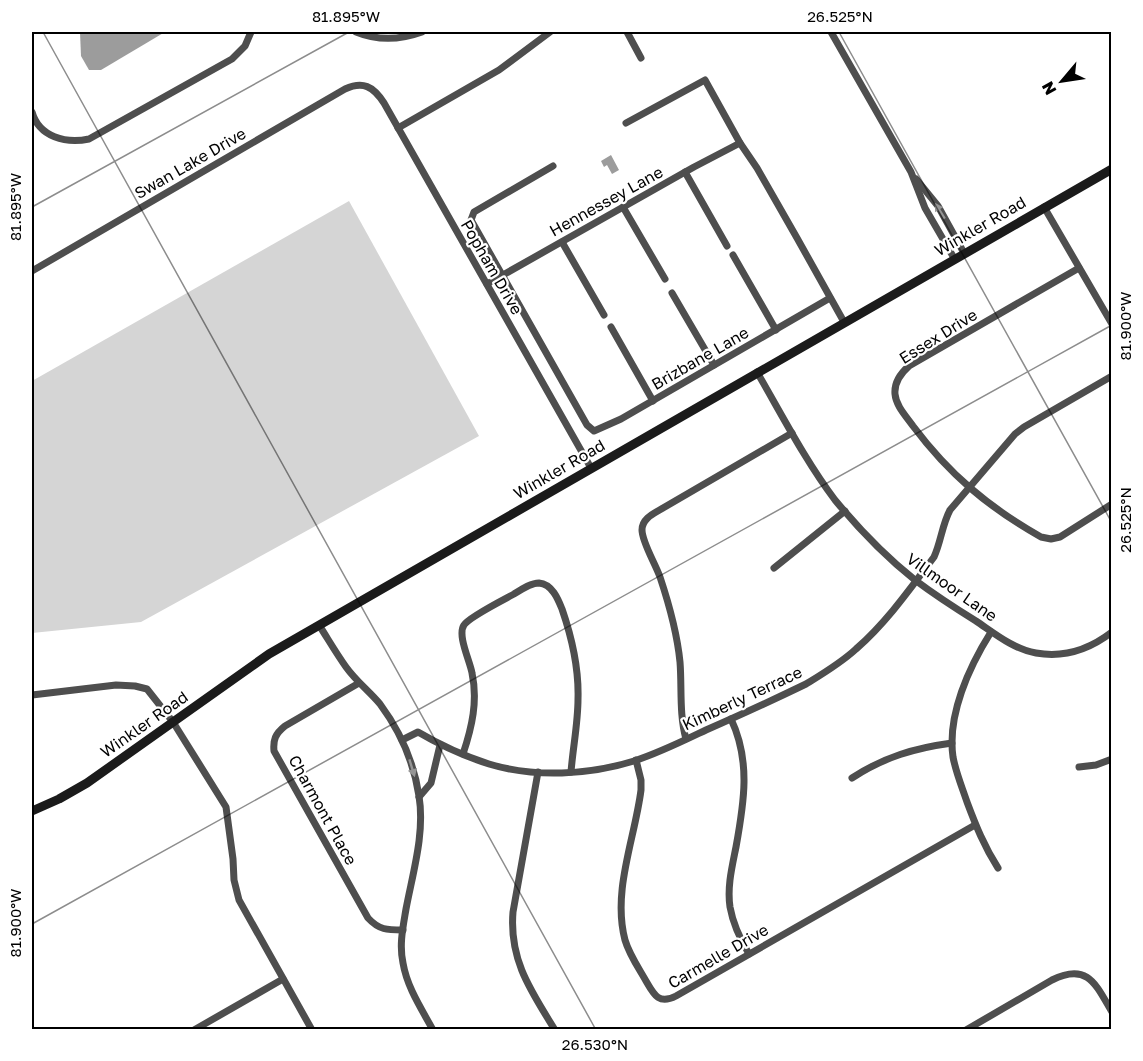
<svg xmlns="http://www.w3.org/2000/svg" width="1143" height="1061" font-family="'Golos Text',sans-serif">
	<style>
		.green { fill: #d5d5d5 }
		.water { fill: #9c9c9c }
		.lines { fill: none; stroke-linecap: round; stroke-linejoin: round }
		.street { stroke: #4e4e4e; stroke-width: 7 }
		.secondary { stroke: #1b1b1b; stroke-width: 9 }
		.oneway { fill: #959595 }
		.ticks { fill: none; stroke: #000; stroke-width: 1.5; stroke-opacity: 0.45 }
		.labels { text-anchor: middle; dominant-baseline: central; stroke-width: 4.5; stroke-linejoin: round; paint-order: stroke }
		.street-label { font-size: 16px; fill: #000; stroke: #fff }
		.neatline { fill: none; stroke: #000; stroke-width: 2 }
		.ticks-label { font-size: 15px; text-anchor: middle; fill: #000 }
	</style>
	<rect width="100%" height="100%" fill="#fff"/>
	<polygon class="green" points="349,201 479,436 141,622 32,633 32,381"/>
	<g class="water">
		<polygon points="80,32 165,32 101,70 89,70 81,56"/>
		<polygon points="611,155 619,170 612,174 607,165 604,167 601,161"/>
	</g>
	<g class="lines">
		<g class="street">
			<path d="M356,32C378,41 400,40 422,32"/>
			<polyline points="627,32 641,58"/>
			<polyline points="831,32 911,172 925,208 954,258"/>
			<path d="M32,112C39,137 66,144 89,139L232,59L245,46L251,32"/>
			<polyline points="626,123 705,80 740,143 757,168 797,238 844,322"/>
			<polyline points="398,128 499,70 550,32"/>
			<polyline points="553,166 474,212 471,220 587,425 594,431 621,419 830,298"/>
			<polyline points="685,172 727,246"/>
			<polyline points="916,179 938,206 964,253"/>
			<polyline points="623,207 665,279"/>
			<polyline points="1044,207 1112,324"/>
			<polyline points="562,242 604,315"/>
			<polyline points="733,255 776,330"/>
			<path d="M1079,268L909,366C901,373 894,382 895,394C896,406 906,416 913,426C949,474 988,507 1041,537L1051,539L1060,537L1112,504"/>
			<path d="M32,271L345,89C363,81 373,86 384,103L591,468"/>
			<polyline points="487,284 694,167 740,143"/>
			<polyline points="672,293 714,365"/>
			<polyline points="611,327 653,401"/>
			<path d="M757,372C782,415 805,460 835,500C859,529 886,557 915,580C935,595 955,608 976,621C994,633 1013,649 1036,653C1064,658 1090,649 1112,632"/>
			<polyline points="774,568 845,511"/>
			<path d="M319,625C328,639 336,653 346,667C356,681 369,691 380,704C400,731 414,763 419,796C425,833 413,872 406,909C403,927 399,945 403,963C407,987 421,1008 433,1030"/>
			<path d="M991,632C969,667 947,715 953,757C956,773 962,787 967,802C976,826 984,846 998,868"/>
			<path d="M359,683L285,726C275,734 273,740 274,751L368,918C379,930 387,930 403,930"/>
			<polyline points="32,695 116,685 135,686 147,689 173,722 226,807 233,859 234,880 239,900 312,1030"/>
			<path d="M731,719C751,761 744,803 736,847C732,867 727,887 730,907C733,924 740,939 749,954"/>
			<path d="M686,739C679,714 682,687 680,662C677,632 669,604 660,577C655,563 642,542 642,530C642,518 655,513 663,508L792,433"/>
			<path d="M402,740L418,732C440,745 464,756 489,764C535,778 589,775 634,761C659,753 683,741 706,730C740,715 773,700 806,684C824,673 841,663 856,649C886,623 910,589 934,557C941,542 942,525 950,510L1015,434L1024,427L1112,376"/>
			<path d="M463,754C472,727 478,701 472,673C470,661 457,635 464,625C469,617 505,599 514,594C522,589 531,583 539,583C552,584 558,599 562,609C572,638 579,668 578,699C578,723 573,747 571,772"/>
			<path d="M636,760L641,780V790C635,838 612,891 625,940C629,954 638,967 646,981C654,995 659,1005 676,996L975,825"/>
			<polyline points="1079,767 1096,765 1112,759"/>
			<path d="M538,772L513,912C509,960 531,991 555,1030"/>
			<path d="M852,778C884,757 915,748 952,743"/>
			<polyline points="419,797 431,783 440,745"/>
			<polyline points="194,1030 283,979"/>
			<path d="M966,1030L1052,980C1088,962 1096,985 1112,1012"/>
		</g>
		<polyline class="secondary" points="32,811 59,799 87,783 269,654 1112,169"/>
	</g>
	<defs><path id="oneway-solid" d="M-6-.8H1V-3.2L6.5 0L1 3.2V.8H-6Z" transform="scale(1.5)"/></defs>
	<g class="oneway">
		<use href="#oneway-solid" transform="translate(940 211) rotate(-122)"/>
		<use href="#oneway-solid" transform="translate(412 768) rotate(73)"/>
	</g>
	<path class="ticks" d="M43,32L596,1030M839,32L1112,523M32,207L349,32M32,924L1112,325"/>
	<g class="labels">
		<g class="street-label">
			<text transform="translate(190 163) rotate(-30)">Swan Lake Drive</text>
			<text transform="translate(606 201) rotate(-29)">Hennessey Lane</text>
			<text transform="translate(980 226) rotate(-30)">Winkler Road</text>
			<text transform="translate(492 267) rotate(60)">Popham Drive</text>
			<text transform="translate(938 336) rotate(-32)">Essex Drive</text>
			<text transform="translate(700 358) rotate(-30)">Brizbane Lane</text>
			<text transform="translate(559 469) rotate(-30)">Winkler Road</text>
			<text transform="translate(952 587) rotate(35)">Villmoor Lane</text>
			<text transform="translate(742 698) rotate(-25)">Kimberly Terrace</text>
			<text transform="translate(144 724) rotate(-35)">Winkler Road</text>
			<text transform="translate(323 810) rotate(61)">Charmont Place</text>
			<text transform="translate(718 956) rotate(-30)">Carmelle Drive</text>
		</g>
	</g>
	<rect width="1143" height="1061" fill="none" stroke="#ffffff" stroke-width="66"/>
	<g transform="translate(1062 81) rotate(241)" stroke="#ffffff" stroke-width="4.5" paint-order="stroke">
	<path d="M0-4.5L10 22L0 15L-10 22Z" fill="#000000"/>
	<text y="-9" font-size="16" font-weight="bold" text-anchor="middle" fill="#000000">N</text>
	</g>
	<rect x="33" y="33" width="1077" height="995" class="neatline"/>
	<g class="ticks-label">
		<text x="346" y="22">81.895°W</text>
		<text x="840" y="22">26.525°N</text>
		<text transform="translate(16 207) rotate(-90)" y="5">81.895°W</text>
		<text transform="translate(1126 326) rotate(-90)" y="5">81.900°W</text>
		<text transform="translate(1126 520) rotate(-90)" y="5">26.525°N</text>
		<text transform="translate(16 923) rotate(-90)" y="5">81.900°W</text>
		<text x="595" y="1050">26.530°N</text>
	</g>
</svg>
